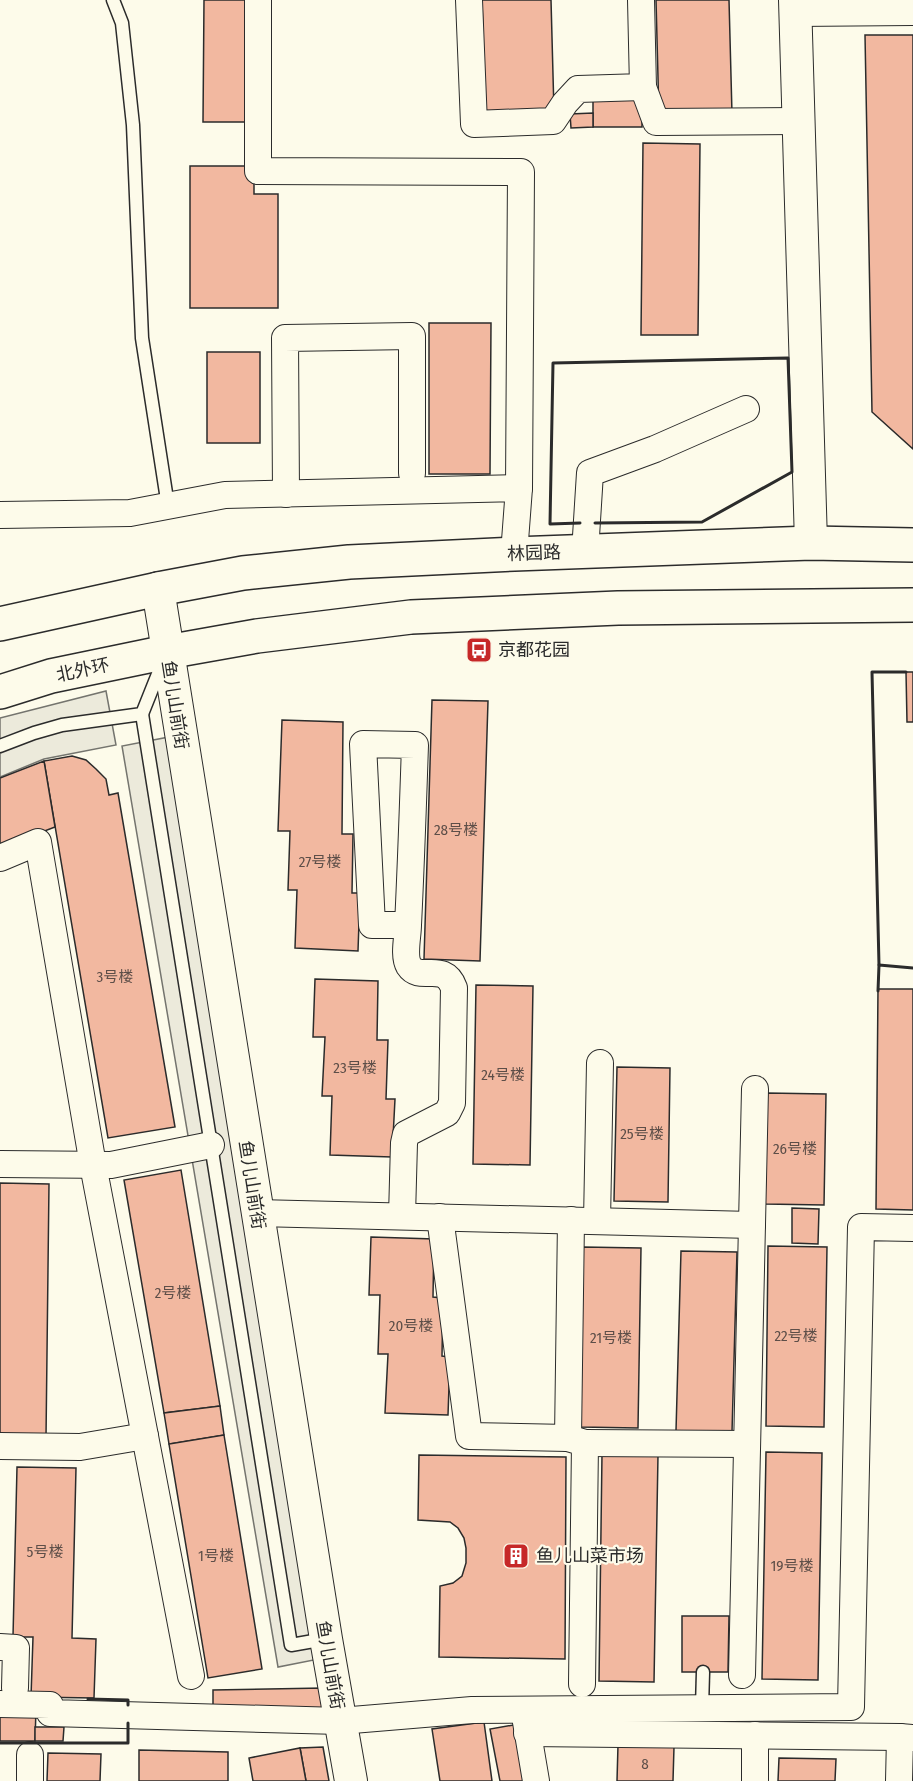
<svg xmlns="http://www.w3.org/2000/svg" width="913" height="1781" font-family="'Fira Sans Condensed','Noto Sans SC',sans-serif">
	<style>
		.parking { fill: #eceadb; stroke: #74746e; stroke-width: 1.5 }
		.building { fill: #f2b8a0; stroke: #2b2b2b; stroke-width: 1.5 }
		.lines { fill: none; stroke-linecap: round; stroke-linejoin: round }
		.service-casing { stroke: #2b2b2b; stroke-width: 15 }
		.minor-casing { stroke: #2b2b2b; stroke-width: 28 }
		.tertiary-casing { stroke: #2b2b2b; stroke-width: 34 }
		.primary-casing { stroke: #2b2b2b; stroke-width: 36 }
		.trunk-casing { stroke: #2b2b2b; stroke-width: 36 }
		.service { stroke: #fdfbea; stroke-width: 12 }
		.minor { stroke: #fdfbea; stroke-width: 26 }
		.tertiary { stroke: #fdfbea; stroke-width: 32 }
		.primary { stroke: #fdfbea; stroke-width: 33 }
		.trunk { stroke: #fdfbea; stroke-width: 33 }
		.wall { stroke: #2b2b2b; stroke-width: 3 }
		.labels { text-anchor: middle; dominant-baseline: central; stroke-width: 4.5; stroke-linejoin: round; paint-order: stroke }
		.number-label { font-size: 15px; fill: #5d4e48 }
		.street-label { font-size: 18px; fill: #2b2b2b; stroke: #fdfbea }
		.poi-label { font-size: 18px; fill: #2b2b2b; stroke: #fdfbea; text-anchor: start }
	</style>
	<rect width="100%" height="100%" fill="#fdfbea"/>
	<g class="parking">
		<polygon points="106,691 116,745 44,759 0,777 0,718"/>
		<polygon points="169,737 319,1659 278,1667 122,746"/>
	</g>
	<g class="building">
		<polygon points="204,0 250,0 249,122 203,122"/>
		<polygon points="482,0 551,0 554,112 485,114"/>
		<polygon points="656,0 729,0 732,114 659,116"/>
		<polygon points="865,35 913,35 913,449 872,412"/>
		<polygon points="642,98 642,127 593,127 593,99"/>
		<polygon points="593,113 593,127 571,128 570,114"/>
		<polygon points="643,143 700,144 698,335 641,335"/>
		<polygon points="190,166 254,166 254,194 278,194 278,308 190,308"/>
		<polygon points="429,323 491,323 490,474 429,474"/>
		<rect x="207" y="352" width="53" height="91"/>
		<polygon points="906,672 913,672 913,722 907,722"/>
		<polygon points="432,700 488,701 480,961 424,959"/>
		<polygon points="282,720 343,722 342,834 353,834 352,893 360,893 358,951 295,948 297,890 288,890 290,831 278,831"/>
		<polygon points="72,756 86,760 96,769 106,779 109,795 118,793 175,1127 108,1138 44,761"/>
		<polygon points="44,761 55,827 0,848 0,778"/>
		<polygon points="315,979 378,981 377,1040 388,1040 386,1099 395,1099 392,1157 330,1155 332,1096 322,1096 325,1037 313,1037"/>
		<polygon points="476,985 533,986 530,1165 473,1164"/>
		<polygon points="878,989 913,989 913,1210 876,1209"/>
		<polygon points="617,1067 670,1068 668,1202 614,1201"/>
		<polygon points="767,1093 826,1094 824,1205 765,1204"/>
		<polygon points="181,1170 220,1406 164,1413 124,1180"/>
		<polygon points="0,1183 49,1184 46,1438 0,1437"/>
		<polygon points="792,1208 819,1209 818,1244 792,1243"/>
		<polygon points="371,1237 434,1239 433,1297 443,1298 442,1356 450,1357 448,1415 385,1413 388,1354 378,1354 380,1295 369,1295"/>
		<polygon points="768,1246 827,1247 824,1427 766,1426"/>
		<polygon points="583,1247 641,1248 638,1428 580,1427"/>
		<polygon points="681,1251 737,1252 732,1432 676,1431"/>
		<polygon points="220,1406 224,1435 169,1444 164,1413"/>
		<polygon points="224,1435 262,1669 208,1678 169,1444"/>
		<polygon points="766,1452 822,1453 818,1680 762,1679"/>
		<polygon points="602,1454 658,1455 654,1682 599,1681"/>
		<polygon points="419,1455 566,1457 565,1659 439,1657 440,1586 453,1583 462,1576 466,1563 466,1548 464,1538 458,1528 450,1522 418,1520"/>
		<polygon points="17,1467 76,1468 72,1638 96,1639 94,1698 31,1697 33,1637 13,1637"/>
		<polygon points="682,1616 729,1616 728,1672 682,1672"/>
		<polygon points="323,1688 324,1709 213,1710 213,1690"/>
		<polygon points="0,1708 36,1709 35,1741 0,1741"/>
		<polygon points="484,1722 492,1781 440,1781 432,1729"/>
		<polygon points="519,1724 529,1781 500,1781 490,1729"/>
		<polygon points="35,1727 64,1727 63,1741 35,1741"/>
		<polygon points="618,1745 674,1747 673,1781 617,1781"/>
		<polygon points="323,1747 329,1781 306,1781 300,1748"/>
		<polygon points="300,1748 306,1781 253,1781 249,1758"/>
		<polygon points="139,1750 228,1752 228,1781 139,1781"/>
		<polygon points="48,1753 101,1754 100,1781 47,1781"/>
		<polygon points="779,1758 836,1759 835,1781 778,1781"/>
	</g>
	<g class="lines">
		<g class="service-casing">
			<g id="service">
				<polyline points="113,0 122,23 133,125 142,338 168,506"/>
				<polyline points="142,714 291,1645 325,1639"/>
				<polyline points="0,746 34,733 62,725 142,714 162,664"/>
				<polyline points="702,1708 703,1672"/>
			</g>
		</g>
		<g class="minor-casing">
			<g id="minor">
				<polyline points="258,0 258,171 521,172 519,488"/>
				<polyline points="469,0 474,124 553,121 565,103 578,89 643,87 641,0"/>
				<polyline points="795,13 913,12"/>
				<polyline points="643,87 656,122 798,121"/>
				<polyline points="286,494 285,338 412,336 412,473"/>
				<polyline points="0,515 130,513 225,495 519,488 514,554"/>
				<polyline points="585,552 590,473 655,449 746,409"/>
				<polyline points="0,858 38,842 93,1165 191,1676"/>
				<polyline points="0,1164 111,1165 211,1145"/>
				<polyline points="257,1213 752,1225"/>
				<path d="M402,1216L404,1143L406,1134L447,1113L452,1103L454,988C444,960 420,983 409,966C403,956 408,936 408,925C411,865 413,805 415,745L363,744L372,925H408"/>
				<polyline points="440,1217 469,1436 568,1438 571,1220"/>
				<polyline points="597,1221 600,1063"/>
				<polyline points="568,1438 585,1443 582,1684"/>
				<polyline points="585,1443 747,1444"/>
				<polyline points="0,1446 80,1447 145,1436"/>
				<polyline points="0,1647 16,1648 15,1688"/>
				<polyline points="742,1675 755,1089"/>
				<polyline points="0,1704 50,1705 50,1713 340,1721 472,1710 851,1707 861,1227 913,1228"/>
				<polyline points="525,1716 536,1781"/>
				<polyline points="527,1733 900,1737"/>
				<polyline points="30,1781 30,1755"/>
				<polyline points="755,1781 755,1735"/>
				<polyline points="899,1781 900,1737 913,1738"/>
			</g>
		</g>
		<g class="tertiary-casing">
			<g id="tertiary">
				<polyline points="795,0 811,543"/>
				<polyline points="158,589 326,1639 351,1781"/>
			</g>
		</g>
		<g class="primary-casing">
			<g id="primary">
				<polyline points="158,589 243,573 349,562 514,554 811,543 913,545"/>
				<polyline points="167,652 257,636 411,617 618,608 913,605"/>
			</g>
		</g>
		<g class="trunk-casing">
			<g id="trunk">
				<polyline points="0,624 158,589"/>
				<polyline points="0,692 51,676 167,652"/>
			</g>
		</g>
		<use href="#service" class="service"/>
		<use href="#minor" class="minor"/>
		<use href="#tertiary" class="tertiary"/>
		<use href="#primary" class="primary"/>
		<use href="#trunk" class="trunk"/>
		<g class="wall">
			<polyline points="580,523 550,524 553,363 788,358 792,472 702,522 595,523"/>
			<polyline points="879,965 872,672 906,672"/>
			<polyline points="878,991 879,965 913,968"/>
			<polyline points="88,1699 128,1700 128,1705"/>
			<polyline points="0,1743 128,1743 128,1723"/>
		</g>
	</g>
	<defs>
		<g id="bus-square" transform="scale(1.35)"><rect x="-9" y="-9" width="18" height="18" rx="4" fill="#c62828" stroke="#fdfbea"/><path d="M-5-6H5V4H4V6H2V4H-2V6H-4V4H-5ZM-3.5-4V0h7V-4ZM-3.5 1.2v1.5H-2V1.2ZM2 1.2v1.5H3.5V1.2Z" fill="#fff"/></g>
		<g id="building-square" transform="scale(1.35)"><rect x="-9" y="-9" width="18" height="18" rx="4" fill="#c62828" stroke="#fdfbea"/><path d="M-4-6H4V6H1V3H-1V6H-4ZM-2.5-4.3h1.7v1.8h-1.7ZM.8-4.3h1.7v1.8H.8ZM-2.5-1h1.7V.8h-1.7ZM.8-1h1.7V.8H.8Z" fill="#fff"/></g>
	</defs>
	<g fill-rule="evenodd">
		<use href="#bus-square" x="479" y="650"/>
		<use href="#building-square" x="516" y="1556"/>
	</g>
	<g class="labels">
		<g class="number-label">
			<text x="456" y="830">28号楼</text>
			<text x="320" y="862">27号楼</text>
			<text x="115" y="977">3号楼</text>
			<text x="355" y="1068">23号楼</text>
			<text x="503" y="1075">24号楼</text>
			<text x="642" y="1134">25号楼</text>
			<text x="795" y="1149">26号楼</text>
			<text x="173" y="1293">2号楼</text>
			<text x="411" y="1326">20号楼</text>
			<text x="796" y="1336">22号楼</text>
			<text x="611" y="1338">21号楼</text>
			<text x="45" y="1552">5号楼</text>
			<text x="216" y="1556">1号楼</text>
			<text x="792" y="1566">19号楼</text>
			<text x="645" y="1764">8</text>
		</g>
		<g class="street-label">
			<text transform="translate(534 553) rotate(-2)">林园路</text>
			<text transform="translate(83 670) rotate(-12)">北外环</text>
			<text transform="translate(175 705) rotate(81)">鱼儿山前街</text>
			<text transform="translate(252 1185) rotate(81)">鱼儿山前街</text>
			<text transform="translate(330 1665) rotate(80)">鱼儿山前街</text>
		</g>
		<g class="poi-label">
			<text x="498" y="650">京都花园</text>
			<text x="536" y="1556">鱼儿山菜市场</text>
		</g>
	</g>
</svg>
